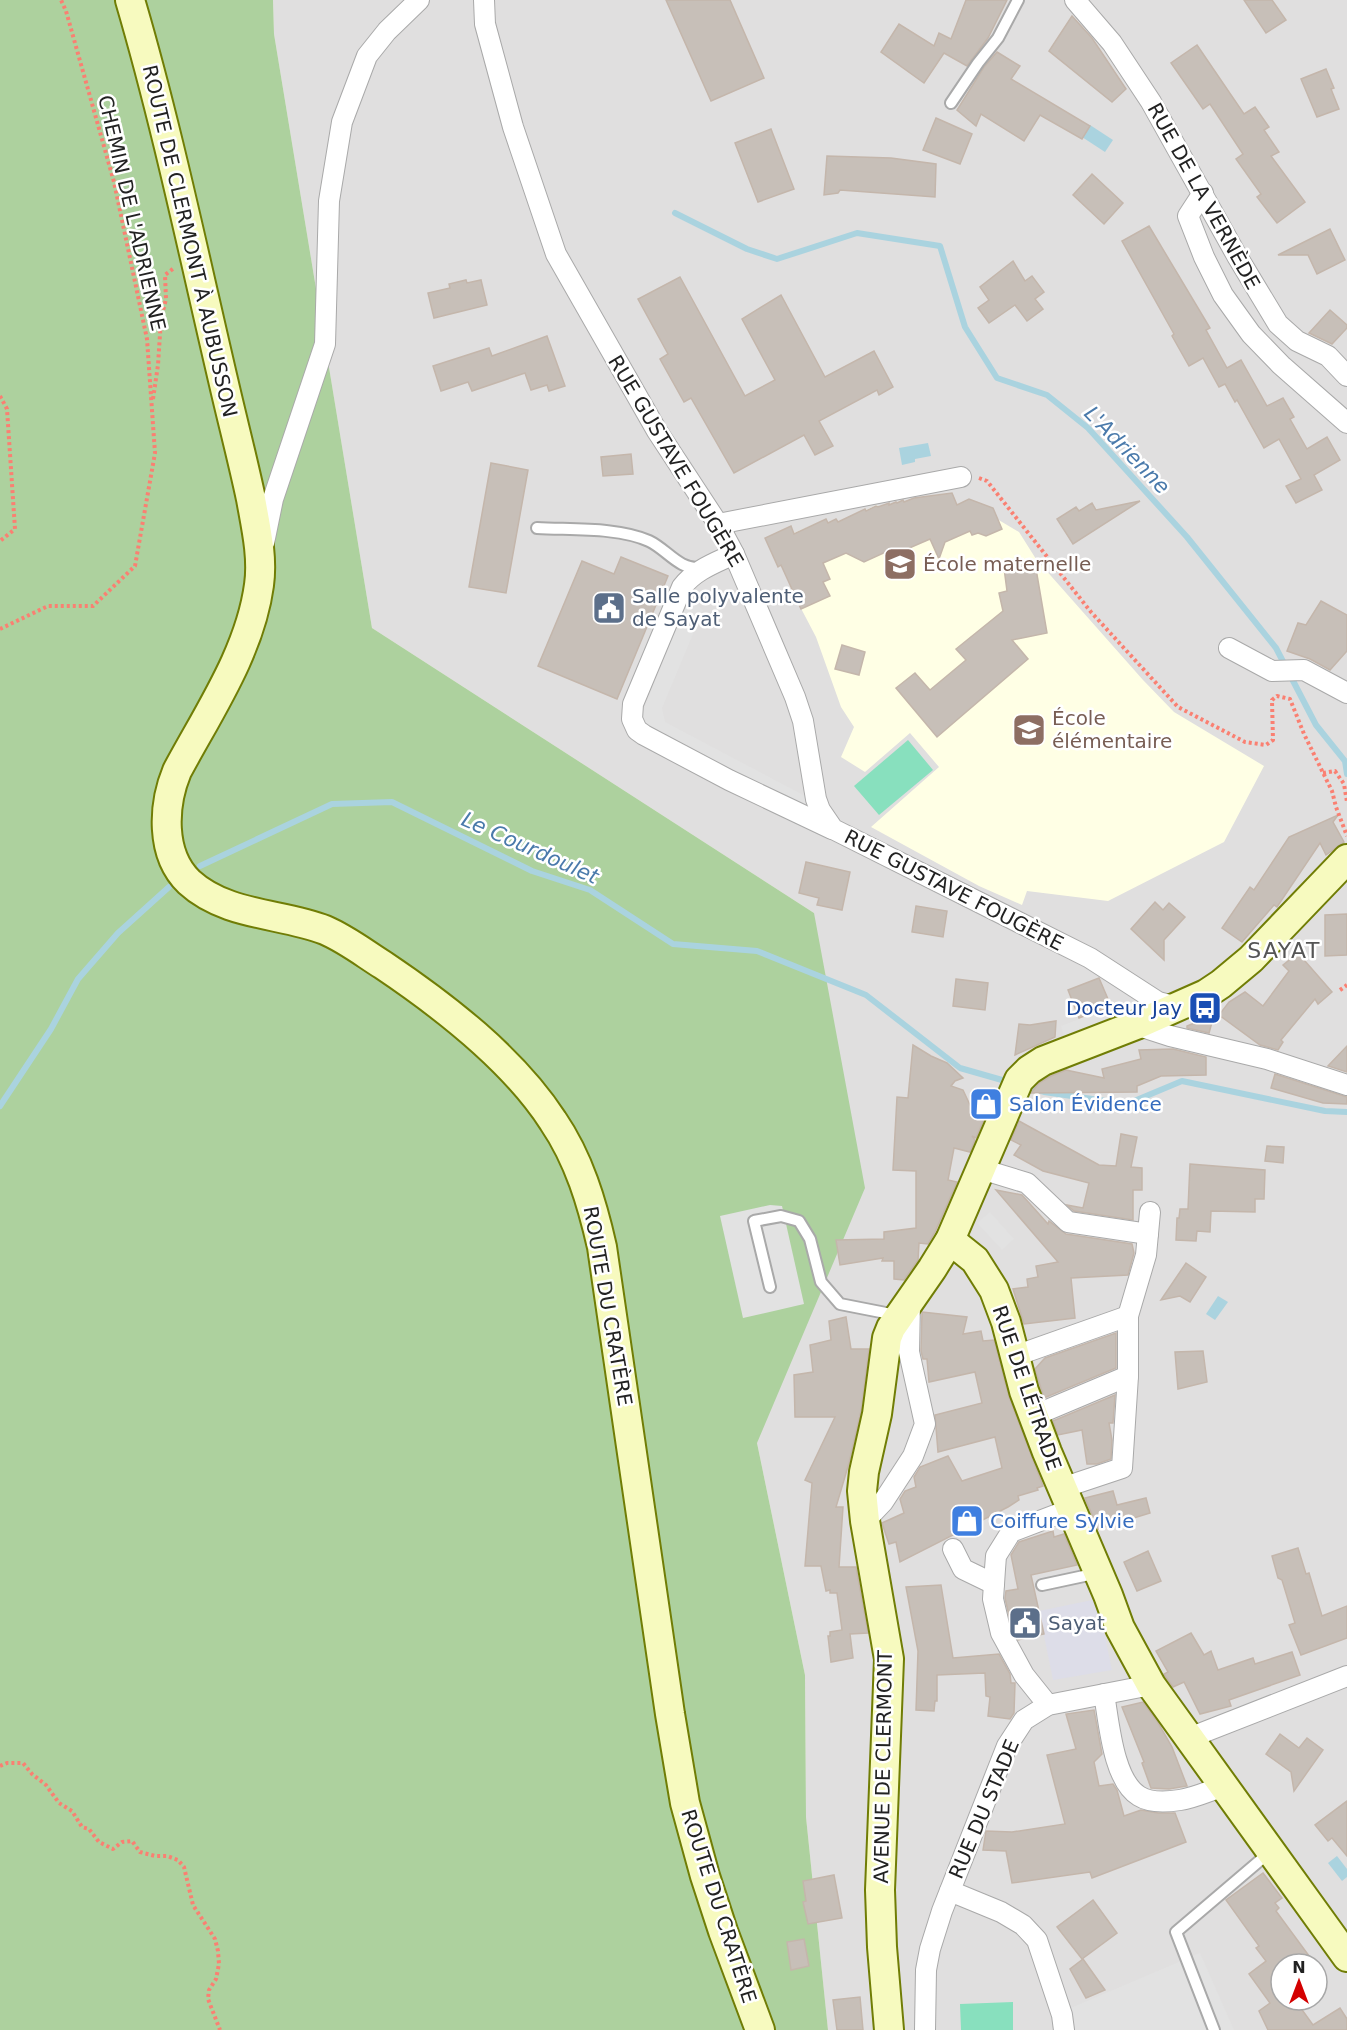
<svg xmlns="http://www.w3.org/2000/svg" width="1347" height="2030" font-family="'DejaVu Sans',sans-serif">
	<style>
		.residential { fill: #e0dfdf; fill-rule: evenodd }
		.education { fill: #ffffe5 }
		.forest { fill: #add19e }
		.pitch { fill: #88e0be }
		.parking { fill: #e2e2e2 }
		.plaza { fill: #dddde8 }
		.water { fill: #aad3df }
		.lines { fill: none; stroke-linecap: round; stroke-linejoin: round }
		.stream { stroke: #aad3df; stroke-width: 6 }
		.building { fill: #c7bfb8; stroke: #c4b6ab; stroke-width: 1.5 }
		.lane-casing { stroke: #a9a9a9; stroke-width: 14 }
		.street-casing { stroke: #a9a9a9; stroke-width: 22 }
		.secondary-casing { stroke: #707d05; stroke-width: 32 }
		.path { stroke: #fa8072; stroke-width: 4; stroke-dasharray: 3 3; stroke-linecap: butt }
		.lane { stroke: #fff; stroke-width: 10 }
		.street { stroke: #fff; stroke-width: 20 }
		.secondary { stroke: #f7fabf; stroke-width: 28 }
		.labels { text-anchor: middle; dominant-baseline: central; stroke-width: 5; stroke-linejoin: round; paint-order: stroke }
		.street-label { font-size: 20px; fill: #222; stroke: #fff }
		.education-label { font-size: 20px; fill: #785e54; stroke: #fff; text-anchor: start }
		.service-label { font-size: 20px; fill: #4e5e75; stroke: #fff; text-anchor: start }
		.transit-label { font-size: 20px; fill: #164399; stroke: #fff; text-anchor: end }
		.shop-label { font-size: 20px; fill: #366cbe; stroke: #fff; text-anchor: start }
		.water-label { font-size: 21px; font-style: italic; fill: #4a7aab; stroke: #fff }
		.quarter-label { font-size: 22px; letter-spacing: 1.5px; fill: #555; stroke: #fff }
	</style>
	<rect width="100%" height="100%" fill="#f2efe9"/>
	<path class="residential" d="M273,0H1347V2030H828L806,1817L805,1675L757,1443L814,913L372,628L274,34ZM1281,1964H1317V2000H1281Z"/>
	<polygon class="education" points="952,493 957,505 997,519 1019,532 1036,559 1143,680 1174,712 1264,766 1224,842 1108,901 1027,891 1022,905 979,886 871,827 939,767 910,733 865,772 841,757 854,727 841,707 816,637 794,595 801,591 798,585 791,588 788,580 795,577 788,562 778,567 765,538 791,526 794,533 826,519 828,523 836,519 838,522 861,512 861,511 865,509 866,510 877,505 878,507 889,503 890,505 903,500 905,502 922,497"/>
	<polygon class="forest" points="0,0 273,0 274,34 372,628 814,913 865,1188 757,1443 805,1675 806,1817 828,2030 0,2030"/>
	<g class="pitch">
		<polygon points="908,740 933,770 879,815 854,786"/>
		<polygon points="1013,2002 1013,2030 961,2030 960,2004"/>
	</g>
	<g class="parking">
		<polygon points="689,596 703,610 662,708 665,722 805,796 805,811 656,734 645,723 642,714"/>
		<polygon points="1116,1005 1120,1018 1065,1039 1061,1026"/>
		<polygon points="770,1205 782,1206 804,1304 743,1318 720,1216"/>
		<polygon points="990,1212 1014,1239 1002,1250 977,1223"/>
		<polygon points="1200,1953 1234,2030 1074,2030 1066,2010"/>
	</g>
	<polygon class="plaza" points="1097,1599 1112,1670 1053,1680 1039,1611"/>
	<g class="water">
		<polygon points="1090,125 1113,140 1105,152 1082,137"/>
		<polygon points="928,443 931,456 915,459 915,462 902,465 899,448"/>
		<polygon points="1218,1296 1228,1302 1215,1320 1206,1314"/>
		<polygon points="1337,1856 1347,1869 1347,1877 1342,1881 1328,1863"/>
	</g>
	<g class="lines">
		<g class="stream">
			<polyline points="675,213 747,249 777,259 857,233 940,246 965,327 997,378 1047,395 1088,428 1187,537 1276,648 1316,725 1345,761 1347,774"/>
			<polyline points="200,866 332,804 392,802 532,871 590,890 673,944 757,951 866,995 960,1068 1009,1082"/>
			<polyline points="1024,1086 1044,1092 1127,1104 1182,1081 1325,1111 1347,1112"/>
			<polyline points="0,1106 51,1029 78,979 118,933 169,887"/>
		</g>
	</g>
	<g class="building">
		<polygon points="666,0 730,0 764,78 711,101"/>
		<polygon points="966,0 1007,0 988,38 967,66 944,53 924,83 881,52 899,24 934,46 939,33 951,39"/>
		<polygon points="1244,0 1272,0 1286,20 1266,33"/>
		<polygon points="1072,16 1092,38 1126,89 1112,102 1049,51"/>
		<polygon points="1197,45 1244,114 1255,107 1269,127 1264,130 1279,152 1271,156 1305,202 1277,223 1257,197 1261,194 1236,159 1243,154 1210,104 1203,109 1171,63"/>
		<polygon points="997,52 1020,66 1011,79 1090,126 1082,139 1040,115 1024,141 981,114 976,126 957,110 984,67"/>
		<polygon points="1326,69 1334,88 1331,89 1339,109 1317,117 1301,79"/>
		<polygon points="936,118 972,134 960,164 923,150"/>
		<polygon points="771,129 794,189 758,202 735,143"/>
		<polygon points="827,156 891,158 936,164 935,197 840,190 838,193 824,195"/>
		<polygon points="1092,174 1123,203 1104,224 1073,195"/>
		<polygon points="1149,226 1210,328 1206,330 1227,368 1241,360 1267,406 1283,398 1294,417 1290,419 1307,449 1327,437 1340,460 1314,475 1322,490 1296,503 1286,486 1301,479 1279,439 1264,448 1237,400 1235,402 1225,384 1219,387 1203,358 1189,366 1172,336 1174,334 1122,241"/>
		<polygon points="1330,229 1345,260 1317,274 1308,255 1278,255"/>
		<polygon points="1013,261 1025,281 1032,276 1044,292 1035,299 1043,309 1027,321 1015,305 989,323 978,308 989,300 980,287"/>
		<polygon points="680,277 745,396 775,380 742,319 781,295 825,377 874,351 893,387 879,395 877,390 819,421 833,446 815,455 804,435 734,473 691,398 684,402 660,359 668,354 638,299"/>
		<polygon points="466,280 467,283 481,280 487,305 434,318 428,293 450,288 449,284"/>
		<polygon points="1330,310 1347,325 1347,328 1332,344 1309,333"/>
		<polygon points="547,336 565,386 549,391 547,385 531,390 525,373 472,391 468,382 441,391 433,366 489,348 492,356"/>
		<polygon points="631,454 633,474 603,476 601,457"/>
		<polygon points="491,463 528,470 506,593 469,587"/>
		<polygon points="952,493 957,505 969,499 993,508 1002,529 986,536 978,533 972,535 970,531 945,542 939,559 930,539 898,553 890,550 864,562 846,553 823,563 830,579 823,582 830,596 801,609 781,565 778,567 765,538 791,526 794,534 826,519 828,523 836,519 838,522 865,509 866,511 876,506 878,507 889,503 889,505 896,502 897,503 903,500 904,502 914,498"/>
		<polygon points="1140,501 1073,544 1057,519 1076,507 1079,511 1092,503 1096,510"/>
		<polygon points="621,557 668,576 617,699 538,666 582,561 614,574"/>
		<polygon points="1035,563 1047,633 1012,640 1028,659 937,737 896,688 915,673 930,690 966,660 956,649 1003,611 999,593 1007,591 1004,568"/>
		<polygon points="1321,601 1347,615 1347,651 1330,670 1310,659 1287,651 1298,623 1306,625"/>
		<polygon points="842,645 865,652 859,675 835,669"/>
		<polygon points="1338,815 1333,822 1344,842 1326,855 1320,843 1277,907 1274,905 1242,942 1222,928 1250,887 1254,890 1289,837"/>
		<polygon points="806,862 850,872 842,910 817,905 819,898 799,893"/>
		<polygon points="1155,902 1163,910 1169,903 1185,917 1164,940 1164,960 1131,929"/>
		<polygon points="916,906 947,911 943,937 912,932"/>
		<polygon points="1347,914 1347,955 1325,956 1325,915"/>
		<polygon points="1298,953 1332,992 1318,1004 1315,999 1281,1040 1283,1042 1278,1050 1260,1045 1219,1015 1229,1002 1245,992 1263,1006 1289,971 1283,965"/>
		<polygon points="1099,978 1111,1006 1079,1018 1068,990"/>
		<polygon points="956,979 988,983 985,1010 953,1006"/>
		<polygon points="1214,1015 1209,1033 1187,1028 1187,1026"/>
		<polygon points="1056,1021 1055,1037 1015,1055 1019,1024 1030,1025"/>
		<polygon points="913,1045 931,1056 947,1063 963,1078 955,1081 951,1086 963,1090 970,1105 980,1100 990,1105 976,1138 972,1136 975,1140 970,1152 954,1148 948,1180 957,1182 935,1232 928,1244 919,1243 918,1260 904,1280 894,1279 894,1261 882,1261 883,1258 840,1265 836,1240 884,1239 884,1232 916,1228 916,1171 893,1170 897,1097 908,1098"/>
		<polygon points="1347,1046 1347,1072 1328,1066"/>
		<polygon points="1173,1049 1206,1057 1206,1075 1161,1076 1137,1086 1137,1092 1031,1093 1039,1083 1051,1076 1066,1070 1104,1078 1102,1069 1141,1059 1139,1050"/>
		<polygon points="1275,1074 1347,1097 1347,1104 1323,1103 1271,1088"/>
		<polygon points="1019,1121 1099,1165 1116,1166 1121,1134 1137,1137 1131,1167 1142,1168 1142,1190 1133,1190 1133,1220 1074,1211 1067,1205 1083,1208 1089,1183 1043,1171 1014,1155 1021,1145 1011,1140"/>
		<polygon points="1267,1146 1284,1147 1283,1163 1265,1161"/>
		<polygon points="1190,1164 1265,1170 1264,1199 1255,1199 1255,1212 1211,1211 1210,1232 1197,1231 1196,1241 1176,1240 1177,1218 1179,1218 1180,1209 1188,1209"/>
		<polygon points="996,1190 1022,1195 1048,1224 1049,1221 1066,1234 1132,1244 1134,1253 1128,1275 1071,1278 1075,1318 1024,1324 1013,1289 1028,1287 1027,1279 1038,1277 1036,1266 1058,1262"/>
		<polygon points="1186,1263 1206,1277 1190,1302 1180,1296 1161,1300"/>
		<polygon points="922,1312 967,1317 963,1334 981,1331 983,1341 994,1340 1009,1397 1043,1486 1037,1488 1038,1490 1018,1496 1019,1500 1008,1507 900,1562 896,1542 889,1544 882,1523 904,1513 900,1499 905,1491 916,1487 914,1477 920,1467 948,1456 962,1481 1002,1468 995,1437 938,1452 935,1415 982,1403 975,1372 929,1382 927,1359 923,1359 921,1351"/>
		<polygon points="846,1317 851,1349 869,1349 861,1411 849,1463 836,1507 843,1507 839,1567 856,1567 868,1633 850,1634 853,1658 831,1662 828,1636 830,1636 830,1632 842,1630 837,1593 830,1593 830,1590 826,1591 821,1566 805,1566 812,1483 805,1480 835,1417 795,1417 794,1375 813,1372 810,1345 831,1340 829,1321"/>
		<polygon points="1116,1333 1116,1368 1044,1398 1035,1369 1045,1358"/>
		<polygon points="1203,1351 1207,1382 1178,1389 1175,1352"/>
		<polygon points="1115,1395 1113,1423 1109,1423 1112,1440 1111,1459 1097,1464 1087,1464 1082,1430 1058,1435 1053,1421"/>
		<polygon points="1113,1491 1117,1505 1146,1498 1150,1513 1098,1529 1085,1498"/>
		<polygon points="1053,1531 1054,1537 1064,1534 1077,1565 1031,1575 1044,1634 1018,1640 1012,1629 1005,1598 1006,1591 1018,1589 1011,1555 1019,1542"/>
		<polygon points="1298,1548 1306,1574 1309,1573 1322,1616 1347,1606 1347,1638 1301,1655 1289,1625 1295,1623 1282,1580 1278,1578 1272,1556"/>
		<polygon points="1148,1551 1161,1581 1137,1591 1124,1562"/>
		<polygon points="941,1585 953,1658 999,1654 1010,1674 1011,1683 1015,1683 1014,1713 1010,1719 988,1716 990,1697 986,1696 985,1673 937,1675 937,1701 935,1701 934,1711 916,1710 918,1651 906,1587"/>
		<polygon points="1191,1633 1204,1655 1211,1651 1218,1670 1253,1658 1255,1664 1292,1652 1300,1675 1229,1700 1231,1706 1200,1714 1184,1682 1173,1687 1165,1676 1164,1674 1168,1672 1156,1651"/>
		<polygon points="1143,1702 1157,1721 1172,1747 1187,1786 1169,1789 1151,1788 1142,1763 1144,1762 1122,1707"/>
		<polygon points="1094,1710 1102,1754 1094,1762 1099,1786 1113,1784 1117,1790 1124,1816 1141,1810 1158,1813 1175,1813 1186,1842 1092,1878 1090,1872 1012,1883 1006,1851 983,1850 986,1831 1012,1832 1065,1824 1047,1755 1076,1749 1066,1714"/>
		<polygon points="1280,1734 1299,1748 1307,1738 1323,1750 1294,1791 1291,1772 1266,1754"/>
		<polygon points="1347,1801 1347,1856 1332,1838 1328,1841 1315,1825"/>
		<polygon points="1263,1873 1282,1898 1275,1903 1279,1908 1276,1911 1315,1964 1281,1964 1281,2000 1295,2000 1313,2025 1340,2008 1347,2019 1347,2030 1268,2030 1259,2011 1270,2003 1249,1974 1266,1961 1256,1948 1259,1946 1226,1900"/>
		<polygon points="834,1875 842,1918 808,1924 803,1902 806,1901 803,1881"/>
		<polygon points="1093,1900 1117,1933 1082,1959 1057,1927"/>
		<polygon points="804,1939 809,1966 791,1970 787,1942"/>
		<polygon points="1083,1959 1105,1990 1086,1998 1070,1969"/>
		<polygon points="860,1997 863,2030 837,2030 833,2000"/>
	</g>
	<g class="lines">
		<g class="lane-casing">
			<g id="lane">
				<polyline points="951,103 978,63 998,38 1018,0"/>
				<path d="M537,528C571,530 618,527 649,541C668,550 678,570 702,568"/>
				<polyline points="770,1287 754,1221 781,1216 799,1221 810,1239 821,1282 840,1304 896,1315"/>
				<polyline points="1042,1585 1098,1573"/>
				<polyline points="1214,2030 1176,1932 1271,1851"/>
			</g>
		</g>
		<g class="street-casing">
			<g id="street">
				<polyline points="484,0 485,24 513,127 556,254 657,431 718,524 734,554 795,697 803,721 816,799 820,810 833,829 1090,958 1158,1002 1177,1007"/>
				<polyline points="1075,0 1112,43 1151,102 1237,256 1278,324 1297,341 1328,356 1347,376"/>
				<polyline points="1203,193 1188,216 1204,257 1223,295 1251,334 1281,365 1347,423"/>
				<polyline points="718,524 961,477"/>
				<polyline points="264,543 273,499 325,344 329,201 342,122 367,56 387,31 419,0"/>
				<path d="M734,554C715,563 695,570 682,587L633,704L632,719L637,730L644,735L729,780L832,829"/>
				<polyline points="1229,648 1272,671 1304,670 1347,693"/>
				<polyline points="1136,1025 1170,1036 1267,1059 1347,1085"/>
				<polyline points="981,1169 1027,1183 1068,1222 1148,1234"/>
				<polyline points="1015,1356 1128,1316"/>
				<polyline points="1033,1416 1128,1376"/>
				<polyline points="1062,1488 1122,1468 1128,1376 1128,1316 1146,1255 1150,1212"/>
				<polyline points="865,1521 883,1502 913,1456 925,1424 909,1352 910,1301"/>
				<polyline points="953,1549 963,1569 994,1584"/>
				<path d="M1104,1694C1109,1722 1113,1780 1139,1796C1150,1803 1167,1802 1180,1800C1194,1798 1209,1791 1224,1786"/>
				<polyline points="1048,1705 1024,1675 1001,1633 993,1599 995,1569 996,1556 1011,1532 1071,1509"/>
				<polyline points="1189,1738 1347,1676"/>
				<polyline points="950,1891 1001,1912 1023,1925 1037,1940 1062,2015 1064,2030"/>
				<polyline points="925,2030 926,1970 930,1949 942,1911 1007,1746 1024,1720 1048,1705 1151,1685"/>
			</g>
		</g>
		<g class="secondary-casing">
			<g id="secondary">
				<path d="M130,0C167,126 194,256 224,384C233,423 243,461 251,499C256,527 263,557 259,585C250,652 208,713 177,771C163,805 160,854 189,882C226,916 281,913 325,930C346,939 364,953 383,965C444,1006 513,1059 553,1121C579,1159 592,1203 602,1247L670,1714L685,1803L705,1876L723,1931L760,2030"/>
				<polyline points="950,1240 975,1260 994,1290 1006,1322 1024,1391 1047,1452 1108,1595 1120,1628 1151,1685 1347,1957"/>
				<polyline points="889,2030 882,1947 880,1890 889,1659 865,1521 862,1491 864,1472 877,1414 887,1338 891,1328 932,1269 950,1240 1019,1080 1029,1070 1043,1061 1136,1025 1206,994 1221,984 1251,959 1347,859"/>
			</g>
		</g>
		<g class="path">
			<polyline points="0,396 7,409 15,529 0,541"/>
			<polyline points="153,399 158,365 161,319 166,299 165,275 174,268"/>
			<polyline points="979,478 987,481 1091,612 1178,707 1245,742 1266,745 1273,740 1272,700 1277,696 1290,699 1304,734 1332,791 1336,807 1347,836"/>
			<polyline points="0,629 48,606 93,606 135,566 155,453 147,339 114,182 66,11 61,0"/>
			<polyline points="1323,773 1335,771 1344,784 1347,802"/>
			<polyline points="1340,990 1347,985"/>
			<polyline points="0,1766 7,1763 23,1763 32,1774 46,1785 59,1803 72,1811 82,1827 89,1829 99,1842 113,1849 122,1842 132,1841 140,1852 155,1856 167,1856 178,1860 184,1867 193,1905 215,1939 218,1951 219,1964 216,1979 209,1990 208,1999 220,2030"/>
		</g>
		<use href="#lane" class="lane"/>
		<use href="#street" class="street"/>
		<use href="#secondary" class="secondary"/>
	</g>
	<defs>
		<g id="school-square" transform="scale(1.725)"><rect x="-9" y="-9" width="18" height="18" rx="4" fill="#8d6e63" stroke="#fff"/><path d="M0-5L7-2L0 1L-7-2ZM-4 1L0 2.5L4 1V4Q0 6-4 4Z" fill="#fff"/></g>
		<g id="civic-square" transform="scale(1.725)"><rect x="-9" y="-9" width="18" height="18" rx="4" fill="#5c6f8a" stroke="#fff"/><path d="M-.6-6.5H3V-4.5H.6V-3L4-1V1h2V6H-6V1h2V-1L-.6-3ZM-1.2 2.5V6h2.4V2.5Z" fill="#fff"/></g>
		<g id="bus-square" transform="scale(1.725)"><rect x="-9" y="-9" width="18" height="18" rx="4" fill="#1a4fb4" stroke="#fff"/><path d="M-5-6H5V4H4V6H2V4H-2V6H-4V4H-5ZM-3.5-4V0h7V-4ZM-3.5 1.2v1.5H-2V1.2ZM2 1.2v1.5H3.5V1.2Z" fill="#fff"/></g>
		<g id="shop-square" transform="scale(1.725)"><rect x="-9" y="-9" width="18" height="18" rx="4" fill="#3f7fe0" stroke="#fff"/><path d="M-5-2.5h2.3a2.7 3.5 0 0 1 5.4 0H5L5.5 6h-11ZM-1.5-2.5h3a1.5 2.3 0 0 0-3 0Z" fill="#fff"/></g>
	</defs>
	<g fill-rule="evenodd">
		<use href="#school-square" x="900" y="564"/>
		<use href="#civic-square" x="609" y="608"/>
		<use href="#school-square" x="1029" y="730"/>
		<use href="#bus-square" x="1205" y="1008"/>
		<use href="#shop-square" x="986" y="1104"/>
		<use href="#shop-square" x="967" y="1521"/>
		<use href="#civic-square" x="1025" y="1623"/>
	</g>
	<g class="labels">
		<g class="street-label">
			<text transform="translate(1204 196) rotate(61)">RUE DE LA VERNÈDE</text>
			<text transform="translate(132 213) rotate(77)">CHEMIN DE L'ADRIENNE</text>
			<text transform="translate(190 241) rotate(77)">ROUTE DE CLERMONT À AUBUSSON</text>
			<text transform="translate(676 461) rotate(59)">RUE GUSTAVE FOUGÈRE</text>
			<text transform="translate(954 890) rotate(27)">RUE GUSTAVE FOUGÈRE</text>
			<text transform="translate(608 1306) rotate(80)">ROUTE DU CRATÈRE</text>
			<text transform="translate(1027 1388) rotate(71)">RUE DE LÉTRADE</text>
			<text transform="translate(883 1767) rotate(-89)">AVENUE DE CLERMONT</text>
			<text transform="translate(984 1809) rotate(-67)">RUE DU STADE</text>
			<text transform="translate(719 1906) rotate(72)">ROUTE DU CRATÈRE</text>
		</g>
		<g class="education-label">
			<text x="923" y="564">École maternelle</text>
			<text x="1052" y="718">École<tspan x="1052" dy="23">élémentaire</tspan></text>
		</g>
		<g class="service-label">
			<text x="632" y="596">Salle polyvalente<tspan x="632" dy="23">de Sayat</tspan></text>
			<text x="1048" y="1623">Sayat</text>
		</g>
		<g class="transit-label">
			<text x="1182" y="1008">Docteur Jay</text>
		</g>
		<g class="shop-label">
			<text x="1009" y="1104">Salon Évidence</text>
			<text x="990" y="1521">Coiffure Sylvie</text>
		</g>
		<g class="water-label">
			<text transform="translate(1127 450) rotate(46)">L'Adrienne</text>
			<text transform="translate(530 848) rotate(24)">Le Courdoulet</text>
		</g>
		<g class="quarter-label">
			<text x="1284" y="950">SAYAT</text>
		</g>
	</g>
	<g transform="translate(1299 1982)"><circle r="28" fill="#ffffff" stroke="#a7a7a7" stroke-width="1.5"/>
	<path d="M0-4.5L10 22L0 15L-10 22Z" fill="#d40000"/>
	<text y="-9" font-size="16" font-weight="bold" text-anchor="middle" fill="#222222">N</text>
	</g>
</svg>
